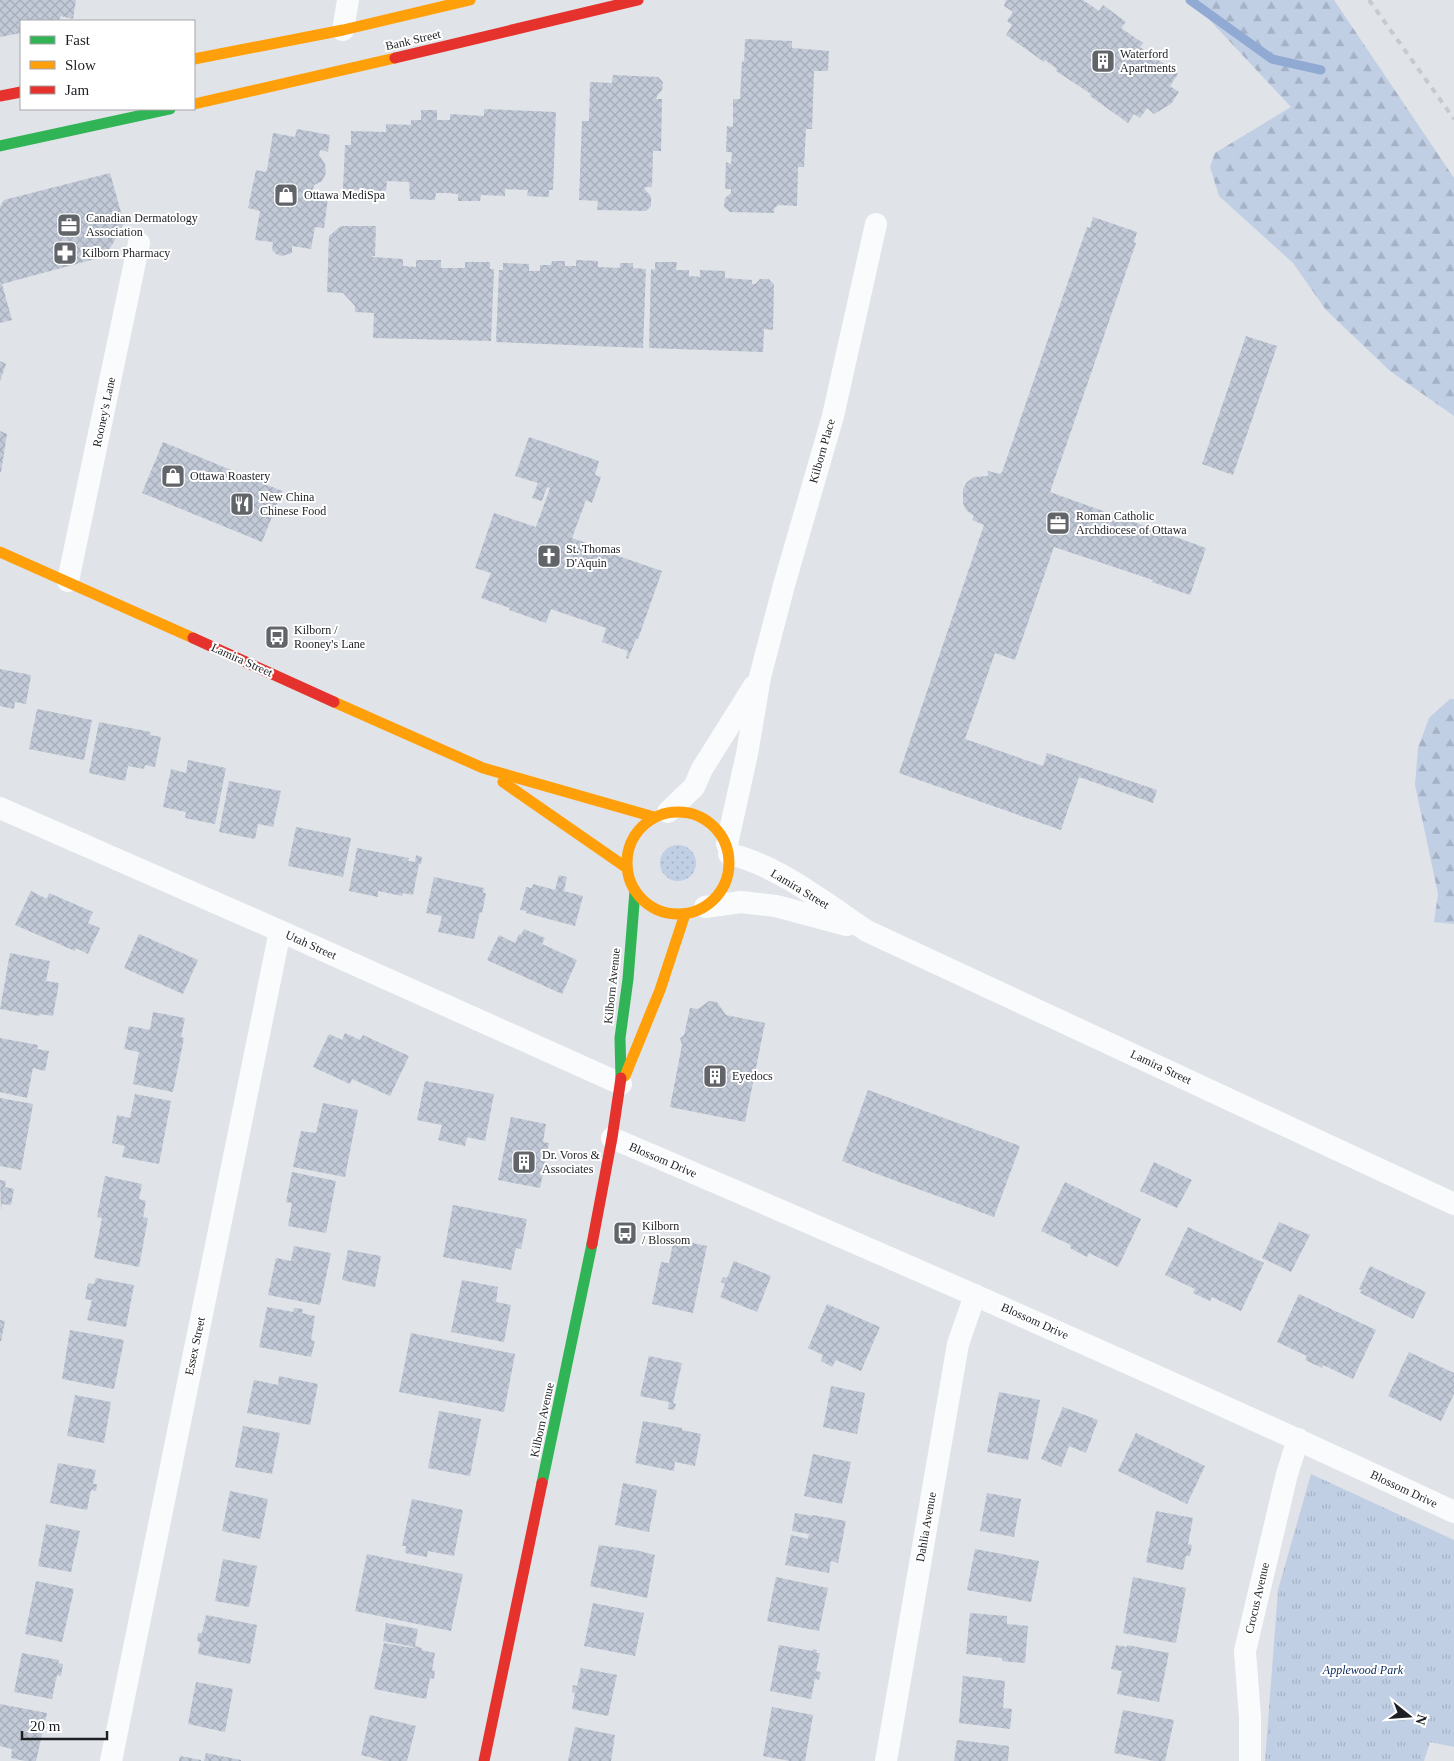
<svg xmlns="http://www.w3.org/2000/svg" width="1454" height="1761" font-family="Georgia,serif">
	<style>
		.grass { fill: url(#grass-dots) }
		.forest { fill: url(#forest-firs) }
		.park { fill: url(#park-tufts) }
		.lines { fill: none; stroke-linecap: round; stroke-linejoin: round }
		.stream { stroke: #90aad4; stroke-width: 9 }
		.building { fill: url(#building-cross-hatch) }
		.street { stroke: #fafbfc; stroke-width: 22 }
		.fast { stroke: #30b455; stroke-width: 11 }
		.slow { stroke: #ff9f0a; stroke-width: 11 }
		.jam { stroke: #e5322d; stroke-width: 11 }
		.rail { stroke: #c7c9ca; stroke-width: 4; stroke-dasharray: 6 6; stroke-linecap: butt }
		.labels { text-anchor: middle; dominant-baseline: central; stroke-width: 4; stroke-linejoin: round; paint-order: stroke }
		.street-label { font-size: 12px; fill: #1d1f23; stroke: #fff }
		.poi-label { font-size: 12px; fill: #1d1f23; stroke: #fff; text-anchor: start }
		.park-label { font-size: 12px; font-style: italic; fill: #07295d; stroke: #fff }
	</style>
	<defs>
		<pattern id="grass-dots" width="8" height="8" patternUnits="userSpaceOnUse" patternTransform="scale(1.25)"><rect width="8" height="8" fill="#c1cfe5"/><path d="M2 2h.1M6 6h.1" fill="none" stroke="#a5b1c4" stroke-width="1.8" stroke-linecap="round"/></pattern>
		<pattern id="forest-firs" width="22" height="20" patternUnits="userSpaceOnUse" patternTransform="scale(1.25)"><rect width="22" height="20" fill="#c1cfe5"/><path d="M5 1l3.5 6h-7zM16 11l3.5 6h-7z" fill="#a5b1c4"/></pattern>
		<pattern id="park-tufts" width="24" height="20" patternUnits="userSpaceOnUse" patternTransform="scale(1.25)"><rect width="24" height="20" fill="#c1cfe5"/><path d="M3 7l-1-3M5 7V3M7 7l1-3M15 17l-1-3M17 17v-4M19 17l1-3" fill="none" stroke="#a5b1c4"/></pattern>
		<pattern id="building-cross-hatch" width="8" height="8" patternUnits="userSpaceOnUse" patternTransform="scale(1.25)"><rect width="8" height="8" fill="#c2cad8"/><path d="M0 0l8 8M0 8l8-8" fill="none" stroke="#a6adb9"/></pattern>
	</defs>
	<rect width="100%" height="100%" fill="#e0e3e8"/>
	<circle class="grass" cx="678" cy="863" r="18"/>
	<g class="forest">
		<polygon points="1191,0 1334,0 1454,178 1454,416 1390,371 1326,310 1293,263 1219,196 1210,167 1215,153 1291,107"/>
		<polygon points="1450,699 1454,699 1454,924 1434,922 1438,894 1415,785 1418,748 1429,718"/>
	</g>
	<polygon class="park" points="1311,1474 1454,1540 1454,1747 1430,1742 1424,1761 1265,1761 1278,1590"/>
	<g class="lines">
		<polyline class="stream" points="1190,0 1272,59 1321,70"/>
	</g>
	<g class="building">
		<polygon points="0,0 76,0 73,19 61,16 59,21 21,21 21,33 0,37"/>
		<polygon points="1006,0 1083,0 1099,11 1103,5 1126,22 1121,28 1143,43 1140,47 1178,74 1170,86 1179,92 1171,104 1154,114 1147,108 1140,118 1134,114 1128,123 1090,96 1091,94 1056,71 1057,69 1045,60 1044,62 1006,35 1012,25 1007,21 1013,12 1004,6"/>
		<polygon points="745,39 792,41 792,48 829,51 828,71 814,71 812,129 806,129 804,167 798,167 797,206 778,205 774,209 774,213 730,212 724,207 725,198 731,193 731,189 725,189 726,162 731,164 732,152 726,152 727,126 733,127 733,99 740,99 742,61 744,62"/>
		<polygon points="613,75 658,77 663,82 662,90 657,96 656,99 662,99 661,151 653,151 652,187 645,187 645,190 651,196 651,206 646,211 597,210 598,201 579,200 582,121 589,121 590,82 612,83"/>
		<polygon points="484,109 556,112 553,190 549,190 549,197 527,196 528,190 505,189 505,196 481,195 480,201 458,201 458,194 447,193 436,193 435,200 410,199 409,182 387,181 386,191 343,189 345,145 351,145 351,131 386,132 386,124 411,125 411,120 421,120 421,110 437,110 437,120 450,120 450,114 484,116"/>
		<polygon points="297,129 330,135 328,152 320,150 319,155 325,164 326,173 322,181 314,185 313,190 321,192 320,198 328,198 324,228 315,227 311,249 292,246 292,253 282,256 276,254 272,250 273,242 255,240 260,211 248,208 256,170 265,172 267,170 273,133 295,137"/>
		<polygon points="110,173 124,223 106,256 2,284 12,320 0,323 0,207 4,200"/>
		<polygon points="1093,217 1137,232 1134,242 1136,243 1050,492 1206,548 1190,595 1152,582 1153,580 1054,547 1015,660 995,653 965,739 1043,766 1047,753 1157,790 1153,803 1079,777 1061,830 899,773 984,525 972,520 974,516 966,510 963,503 963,489 967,482 974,477 988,476 988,471 1000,474 1002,472 1087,227 1090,228"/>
		<polygon points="341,226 376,226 375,256 372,256 372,257 403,259 403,266 416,267 416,260 441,260 441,268 465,268 465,262 490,262 490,269 494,269 491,341 373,338 374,313 355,312 355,306 343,293 327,292 329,236"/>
		<polygon points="576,260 598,261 598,267 620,268 620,263 633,263 633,268 646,269 643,348 496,342 499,270 503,270 503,263 529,264 529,271 540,271 540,265 551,265 552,261 565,261 565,266 576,266"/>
		<polygon points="655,262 677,262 676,270 689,270 689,276 700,277 700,270 725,271 725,278 752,280 752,284 755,284 760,279 769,279 774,285 773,330 764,329 763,352 649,348 651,269 655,270"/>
		<polygon points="1246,336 1277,346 1233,475 1202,464"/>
		<polygon points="0,361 6,364 0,381"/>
		<polygon points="0,431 7,434 1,472 0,472"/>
		<polygon points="529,437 599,461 595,475 601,477 592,503 586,500 572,538 586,543 586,545 662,571 638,639 636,639 628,659 626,658 628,651 602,642 606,628 551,609 546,623 509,610 510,608 481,598 491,573 475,568 494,513 536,527 550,488 547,487 542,501 532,498 538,483 515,476"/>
		<polygon points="163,442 282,491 262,542 142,493"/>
		<polygon points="0,669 31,675 26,704 15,702 14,709 0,706"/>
		<polygon points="37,709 92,720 84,760 29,749"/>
		<polygon points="99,722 151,732 150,735 161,737 155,767 145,765 144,769 128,766 125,781 89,773"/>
		<polygon points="188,760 226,768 215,824 185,818 186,812 163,807 171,769 186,773"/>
		<polygon points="229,781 281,791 273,827 258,824 255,839 219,832"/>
		<polygon points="296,827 351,838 343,877 288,866"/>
		<polygon points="357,848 409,858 408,861 415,862 416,855 422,857 421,864 419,864 413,895 403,893 402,896 378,891 378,897 349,891"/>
		<polygon points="559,875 567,877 564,891 583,896 575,926 526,913 526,911 520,910 526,887 532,888 533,884 555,890"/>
		<polygon points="434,877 484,888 483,893 486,893 482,913 480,912 474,939 438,932 442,916 426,913"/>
		<polygon points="31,891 47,899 49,893 93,912 88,923 100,928 88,954 76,948 75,951 15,925"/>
		<polygon points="524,929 545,938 542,944 577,960 562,994 487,960 499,935 515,943 519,934 521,935"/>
		<polygon points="139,934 198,960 183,994 124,968"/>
		<polygon points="10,953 50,961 46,981 59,983 53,1016 40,1014 39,1016 0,1009"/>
		<polygon points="709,1001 717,1002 726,1015 765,1023 745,1122 670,1107 682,1045 680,1038 684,1035 690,1008 698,1009"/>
		<polygon points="153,1012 185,1018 181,1037 184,1038 173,1092 133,1084 139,1052 124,1049 129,1026 150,1030"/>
		<polygon points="345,1033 360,1040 363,1035 409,1056 390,1096 352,1079 350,1084 313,1067 329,1034 342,1040"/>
		<polygon points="0,1038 38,1045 37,1049 49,1051 45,1071 33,1068 27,1098 0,1092"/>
		<polygon points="425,1081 494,1094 485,1141 467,1137 465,1146 438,1140 442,1125 417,1120"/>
		<polygon points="868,1090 1020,1146 994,1217 842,1161"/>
		<polygon points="135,1094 171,1101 159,1164 122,1157 125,1146 112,1143 117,1115 130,1118"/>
		<polygon points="0,1098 33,1104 21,1170 0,1166"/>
		<polygon points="323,1103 358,1110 345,1177 293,1167 301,1131 316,1133"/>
		<polygon points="511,1117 546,1124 543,1142 549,1143 540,1188 498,1180"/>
		<polygon points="1154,1162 1192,1180 1177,1208 1140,1191"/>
		<polygon points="292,1172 336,1181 326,1233 288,1226 292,1203 286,1202"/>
		<polygon points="105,1176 142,1184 139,1199 146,1201 143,1217 148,1218 139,1267 94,1258 102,1218 97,1217"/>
		<polygon points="0,1180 6,1181 5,1187 14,1189 11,1205 2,1204 1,1210"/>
		<polygon points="1065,1182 1141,1219 1118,1267 1089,1253 1087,1257 1070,1248 1071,1245 1041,1231"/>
		<polygon points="453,1205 527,1219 521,1249 516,1248 511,1270 443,1257"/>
		<polygon points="1279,1222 1310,1235 1291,1272 1262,1258"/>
		<polygon points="1188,1227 1264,1263 1241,1311 1212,1297 1210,1301 1193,1293 1195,1289 1165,1275"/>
		<polygon points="674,1239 707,1246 693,1313 652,1304 661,1262 669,1263"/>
		<polygon points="294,1246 331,1253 320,1305 268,1295 276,1258 291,1261"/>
		<polygon points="348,1250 381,1256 375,1287 342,1280"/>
		<polygon points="734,1261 771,1276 757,1312 720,1297 725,1284 721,1282 723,1277 727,1278"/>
		<polygon points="1370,1266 1426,1292 1413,1319 1360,1293 1362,1290 1359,1289"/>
		<polygon points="96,1278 134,1285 126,1327 87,1320 92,1300 85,1299 88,1283 94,1284"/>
		<polygon points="462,1280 498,1287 496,1302 511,1305 504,1342 451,1332"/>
		<polygon points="1299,1294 1376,1330 1353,1379 1323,1365 1322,1368 1305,1360 1307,1356 1277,1342"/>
		<polygon points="827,1304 880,1327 861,1371 836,1360 832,1367 821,1361 823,1355 808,1348"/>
		<polygon points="267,1307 293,1312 294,1308 303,1309 302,1313 315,1316 311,1340 315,1341 311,1357 259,1347"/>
		<polygon points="0,1320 5,1321 1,1341 0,1341"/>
		<polygon points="70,1330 124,1340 114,1389 62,1379"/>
		<polygon points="411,1333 515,1354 504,1412 399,1392"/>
		<polygon points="1409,1352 1454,1373 1454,1394 1441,1421 1388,1396"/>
		<polygon points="649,1356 682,1363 673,1403 676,1404 674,1410 668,1409 669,1402 640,1396"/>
		<polygon points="279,1376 318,1384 310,1425 247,1413 254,1380 278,1385"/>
		<polygon points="831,1386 865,1393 857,1434 823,1427"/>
		<polygon points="999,1392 1040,1400 1028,1460 987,1452"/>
		<polygon points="75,1395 111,1402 104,1443 67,1436"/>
		<polygon points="1063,1407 1098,1420 1086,1453 1069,1446 1061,1467 1041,1459"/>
		<polygon points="439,1411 481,1419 470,1476 428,1468"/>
		<polygon points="643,1421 682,1428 682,1430 701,1434 695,1466 675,1462 674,1471 635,1463"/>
		<polygon points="243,1426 280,1433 272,1474 235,1467"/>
		<polygon points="1136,1433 1205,1466 1187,1504 1118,1471"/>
		<polygon points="813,1454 851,1462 842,1504 804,1496"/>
		<polygon points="58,1463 96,1470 93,1484 97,1484 96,1491 91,1490 87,1510 50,1503"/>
		<polygon points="623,1483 657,1490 649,1532 615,1525"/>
		<polygon points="230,1491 268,1499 260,1539 222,1531"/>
		<polygon points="987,1493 1021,1499 1014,1537 980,1531"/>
		<polygon points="412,1499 463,1510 454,1556 428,1551 427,1557 405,1553 406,1546 402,1546"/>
		<polygon points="1156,1511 1193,1518 1188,1544 1192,1545 1190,1556 1186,1556 1183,1570 1146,1562"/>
		<polygon points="795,1513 812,1516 813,1515 846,1521 838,1563 831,1561 829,1573 785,1565 791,1535 808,1539 809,1534 792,1531"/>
		<polygon points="46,1524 80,1531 71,1572 38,1566"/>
		<polygon points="599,1545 632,1550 632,1549 655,1555 647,1598 590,1586"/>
		<polygon points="975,1549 1039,1561 1031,1602 967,1590"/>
		<polygon points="367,1554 463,1574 451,1631 355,1611"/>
		<polygon points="223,1559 257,1566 249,1607 215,1601"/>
		<polygon points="776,1577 828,1588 819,1631 767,1621"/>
		<polygon points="1133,1577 1186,1588 1176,1643 1123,1633"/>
		<polygon points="36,1581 74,1589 62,1642 25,1634"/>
		<polygon points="593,1603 644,1613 635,1656 584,1646"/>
		<polygon points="970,1613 1007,1616 1007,1624 1028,1626 1025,1663 1002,1661 1002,1658 966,1654"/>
		<polygon points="206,1615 257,1625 250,1664 198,1654 200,1642 197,1641 198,1633 202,1633"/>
		<polygon points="386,1623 418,1629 415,1646 422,1648 421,1650 435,1653 432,1670 435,1671 434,1679 430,1678 426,1699 374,1689 384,1643 413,1648 414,1647 383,1641"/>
		<polygon points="779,1645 812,1651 813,1649 817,1650 816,1653 820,1653 816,1671 821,1672 819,1680 815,1679 811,1699 770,1691"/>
		<polygon points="1116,1645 1127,1647 1127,1645 1169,1653 1159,1702 1117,1694 1122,1671 1111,1669"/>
		<polygon points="22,1653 59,1660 58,1663 63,1664 61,1676 57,1675 52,1699 14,1692"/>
		<polygon points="581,1668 617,1675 608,1716 572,1709 575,1693 572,1692 573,1685 577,1686"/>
		<polygon points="963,1676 1005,1681 1003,1708 1012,1709 1010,1729 959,1723"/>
		<polygon points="196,1682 233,1689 225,1732 188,1724"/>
		<polygon points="0,1704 47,1713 36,1761 25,1761 11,1758 12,1749 0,1746"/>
		<polygon points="772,1707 813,1715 805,1761 790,1761 763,1756"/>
		<polygon points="1123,1710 1174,1720 1165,1761 1154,1761 1114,1753"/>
		<polygon points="370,1715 416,1726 407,1761 384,1761 361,1755"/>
		<polygon points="575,1727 615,1735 611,1761 568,1761"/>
		<polygon points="957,1740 1009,1746 1008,1761 954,1761"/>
		<polygon points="206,1753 241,1760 241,1761 204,1761"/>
		<polygon points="180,1756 201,1760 201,1761 179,1761"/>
	</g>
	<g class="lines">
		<g class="street">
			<polyline points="343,30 348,0"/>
			<polyline points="68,581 139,243"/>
			<polyline points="0,808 280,931 621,1084"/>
			<polyline points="668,812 694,787 702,769 754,686"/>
			<polyline points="727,844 747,754 760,677 784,585 833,416 876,224"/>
			<path d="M729,854C776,864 828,905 867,931L1454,1204"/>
			<polyline points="705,907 741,902 776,906 847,925"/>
			<path d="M612,1138C895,1259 1176,1382 1454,1512"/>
			<polyline points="111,1761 280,931"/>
			<polyline points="886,1761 958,1344 975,1295"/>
			<polyline points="1250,1761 1250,1717 1245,1651 1287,1474 1298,1439"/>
		</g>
		<g class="fast">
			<polyline points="0,146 170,109"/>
			<polyline points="621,1078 620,1038 628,979 635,891"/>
			<polyline points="542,1483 592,1244"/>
		</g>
		<g class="slow">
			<polyline points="194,59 343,30 470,0"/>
			<polyline points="194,104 395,58"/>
			<polyline points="0,552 193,638"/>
			<polyline points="334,702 483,768 654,817"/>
			<polyline points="503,782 627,868"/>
			<circle cx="678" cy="863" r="51"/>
			<polyline points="625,1076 660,990 685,914"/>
		</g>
		<g class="jam">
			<polyline points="395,58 638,0"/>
			<polyline points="0,96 21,92"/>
			<polyline points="193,638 334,702"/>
			<polyline points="592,1244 612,1138 621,1078"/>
			<polyline points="484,1761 542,1483"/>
		</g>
		<polyline class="rail" points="1369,0 1454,119"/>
	</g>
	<defs>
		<g id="building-square" transform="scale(1.25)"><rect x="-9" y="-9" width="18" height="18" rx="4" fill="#616468" stroke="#fff"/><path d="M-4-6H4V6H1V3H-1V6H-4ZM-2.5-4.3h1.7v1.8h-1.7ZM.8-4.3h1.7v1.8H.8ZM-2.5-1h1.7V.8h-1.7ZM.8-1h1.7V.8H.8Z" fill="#fff"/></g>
		<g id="shop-square" transform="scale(1.25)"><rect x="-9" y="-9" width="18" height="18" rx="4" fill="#616468" stroke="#fff"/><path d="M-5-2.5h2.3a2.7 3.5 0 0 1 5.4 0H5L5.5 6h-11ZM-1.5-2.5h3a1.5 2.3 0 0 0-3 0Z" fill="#fff"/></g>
		<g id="office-square" transform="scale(1.25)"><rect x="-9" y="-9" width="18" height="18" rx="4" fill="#616468" stroke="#fff"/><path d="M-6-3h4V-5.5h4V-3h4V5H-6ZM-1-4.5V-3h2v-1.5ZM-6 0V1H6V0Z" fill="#fff"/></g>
		<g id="pharmacy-square" transform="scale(1.25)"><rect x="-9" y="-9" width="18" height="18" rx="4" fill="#616468" stroke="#fff"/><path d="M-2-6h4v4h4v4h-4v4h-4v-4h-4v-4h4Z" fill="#fff"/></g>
		<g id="restaurant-square" transform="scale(1.25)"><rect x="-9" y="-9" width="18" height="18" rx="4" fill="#616468" stroke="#fff"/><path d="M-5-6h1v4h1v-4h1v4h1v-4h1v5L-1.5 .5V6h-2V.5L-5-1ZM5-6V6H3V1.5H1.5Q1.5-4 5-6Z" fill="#fff"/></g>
		<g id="church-square" transform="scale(1.25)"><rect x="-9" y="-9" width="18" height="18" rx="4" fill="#616468" stroke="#fff"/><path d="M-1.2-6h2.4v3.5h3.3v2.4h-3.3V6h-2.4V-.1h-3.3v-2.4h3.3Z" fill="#fff"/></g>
		<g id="bus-square" transform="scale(1.25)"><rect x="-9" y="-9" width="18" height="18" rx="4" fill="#616468" stroke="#fff"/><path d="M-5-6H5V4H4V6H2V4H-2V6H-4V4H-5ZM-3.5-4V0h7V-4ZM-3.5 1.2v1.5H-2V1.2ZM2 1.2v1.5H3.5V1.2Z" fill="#fff"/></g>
	</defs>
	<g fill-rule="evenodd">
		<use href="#building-square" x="1103" y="61"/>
		<use href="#shop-square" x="286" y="195"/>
		<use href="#office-square" x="69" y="225"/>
		<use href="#pharmacy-square" x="65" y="253"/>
		<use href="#shop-square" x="173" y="476"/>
		<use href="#restaurant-square" x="242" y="504"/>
		<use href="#office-square" x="1058" y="523"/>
		<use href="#church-square" x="549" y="556"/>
		<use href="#bus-square" x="277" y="637"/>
		<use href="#building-square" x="715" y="1076"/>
		<use href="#building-square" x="524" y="1162"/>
		<use href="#bus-square" x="625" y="1233"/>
	</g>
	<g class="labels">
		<g class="street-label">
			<text transform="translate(413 40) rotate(-13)">Bank Street</text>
			<text transform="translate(104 412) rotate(-78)">Rooney's Lane</text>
			<text transform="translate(822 451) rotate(-74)">Kilborn Place</text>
			<text transform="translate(242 660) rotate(24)">Lamira Street</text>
			<text transform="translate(800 889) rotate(31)">Lamira Street</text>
			<text transform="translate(311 945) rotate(24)">Utah Street</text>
			<text transform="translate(612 986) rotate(-84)">Kilborn Avenue</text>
			<text transform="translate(1161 1067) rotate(25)">Lamira Street</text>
			<text transform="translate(663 1160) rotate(23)">Blossom Drive</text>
			<text transform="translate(1035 1321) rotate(24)">Blossom Drive</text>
			<text transform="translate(195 1346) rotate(-78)">Essex Street</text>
			<text transform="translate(542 1420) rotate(-78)">Kilborn Avenue</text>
			<text transform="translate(1404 1489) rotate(25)">Blossom Drive</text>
			<text transform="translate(926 1527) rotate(-80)">Dahlia Avenue</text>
			<text transform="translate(1257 1598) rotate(-77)">Crocus Avenue</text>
		</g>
		<g class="poi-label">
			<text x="1120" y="54">Waterford<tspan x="1120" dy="14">Apartments</tspan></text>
			<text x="304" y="195">Ottawa MediSpa</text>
			<text x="86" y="218">Canadian Dermatology<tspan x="86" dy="14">Association</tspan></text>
			<text x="82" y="253">Kilborn Pharmacy</text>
			<text x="190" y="476">Ottawa Roastery</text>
			<text x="260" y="497">New China<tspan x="260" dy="14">Chinese Food</tspan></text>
			<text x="1076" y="516">Roman Catholic<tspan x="1076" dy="14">Archdiocese of Ottawa</tspan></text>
			<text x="566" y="549">St. Thomas<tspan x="566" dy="14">D'Aquin</tspan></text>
			<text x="294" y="630">Kilborn /<tspan x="294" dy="14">Rooney's Lane</tspan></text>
			<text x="732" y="1076">Eyedocs</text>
			<text x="542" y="1155">Dr. Voros &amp;<tspan x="542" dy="14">Associates</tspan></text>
			<text x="642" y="1226">Kilborn<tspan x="642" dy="14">/ Blossom</tspan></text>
		</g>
		<g class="park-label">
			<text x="1363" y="1670">Applewood Park</text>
		</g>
	</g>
	<rect x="20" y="20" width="175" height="90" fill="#ffffff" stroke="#a5a5a7"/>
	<rect x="30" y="36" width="25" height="8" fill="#30b455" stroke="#a5a5a7"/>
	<text x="65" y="45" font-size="15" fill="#1d1f23">Fast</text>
	<rect x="30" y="61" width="25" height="8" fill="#ff9f0a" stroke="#a5a5a7"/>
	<text x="65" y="70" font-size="15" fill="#1d1f23">Slow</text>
	<rect x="30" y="86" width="25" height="8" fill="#e5322d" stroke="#a5a5a7"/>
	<text x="65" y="95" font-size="15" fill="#1d1f23">Jam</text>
	<g transform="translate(1409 1716) rotate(107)" stroke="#ffffff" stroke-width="4" paint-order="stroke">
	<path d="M0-4L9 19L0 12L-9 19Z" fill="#1d1f23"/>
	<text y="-8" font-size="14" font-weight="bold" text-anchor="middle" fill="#1d1f23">N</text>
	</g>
	<path d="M22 1731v8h85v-8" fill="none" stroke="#1d1f23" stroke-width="2.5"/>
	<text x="30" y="1731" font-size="15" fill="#1d1f23" stroke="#ffffff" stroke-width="4" paint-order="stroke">20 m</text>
</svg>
